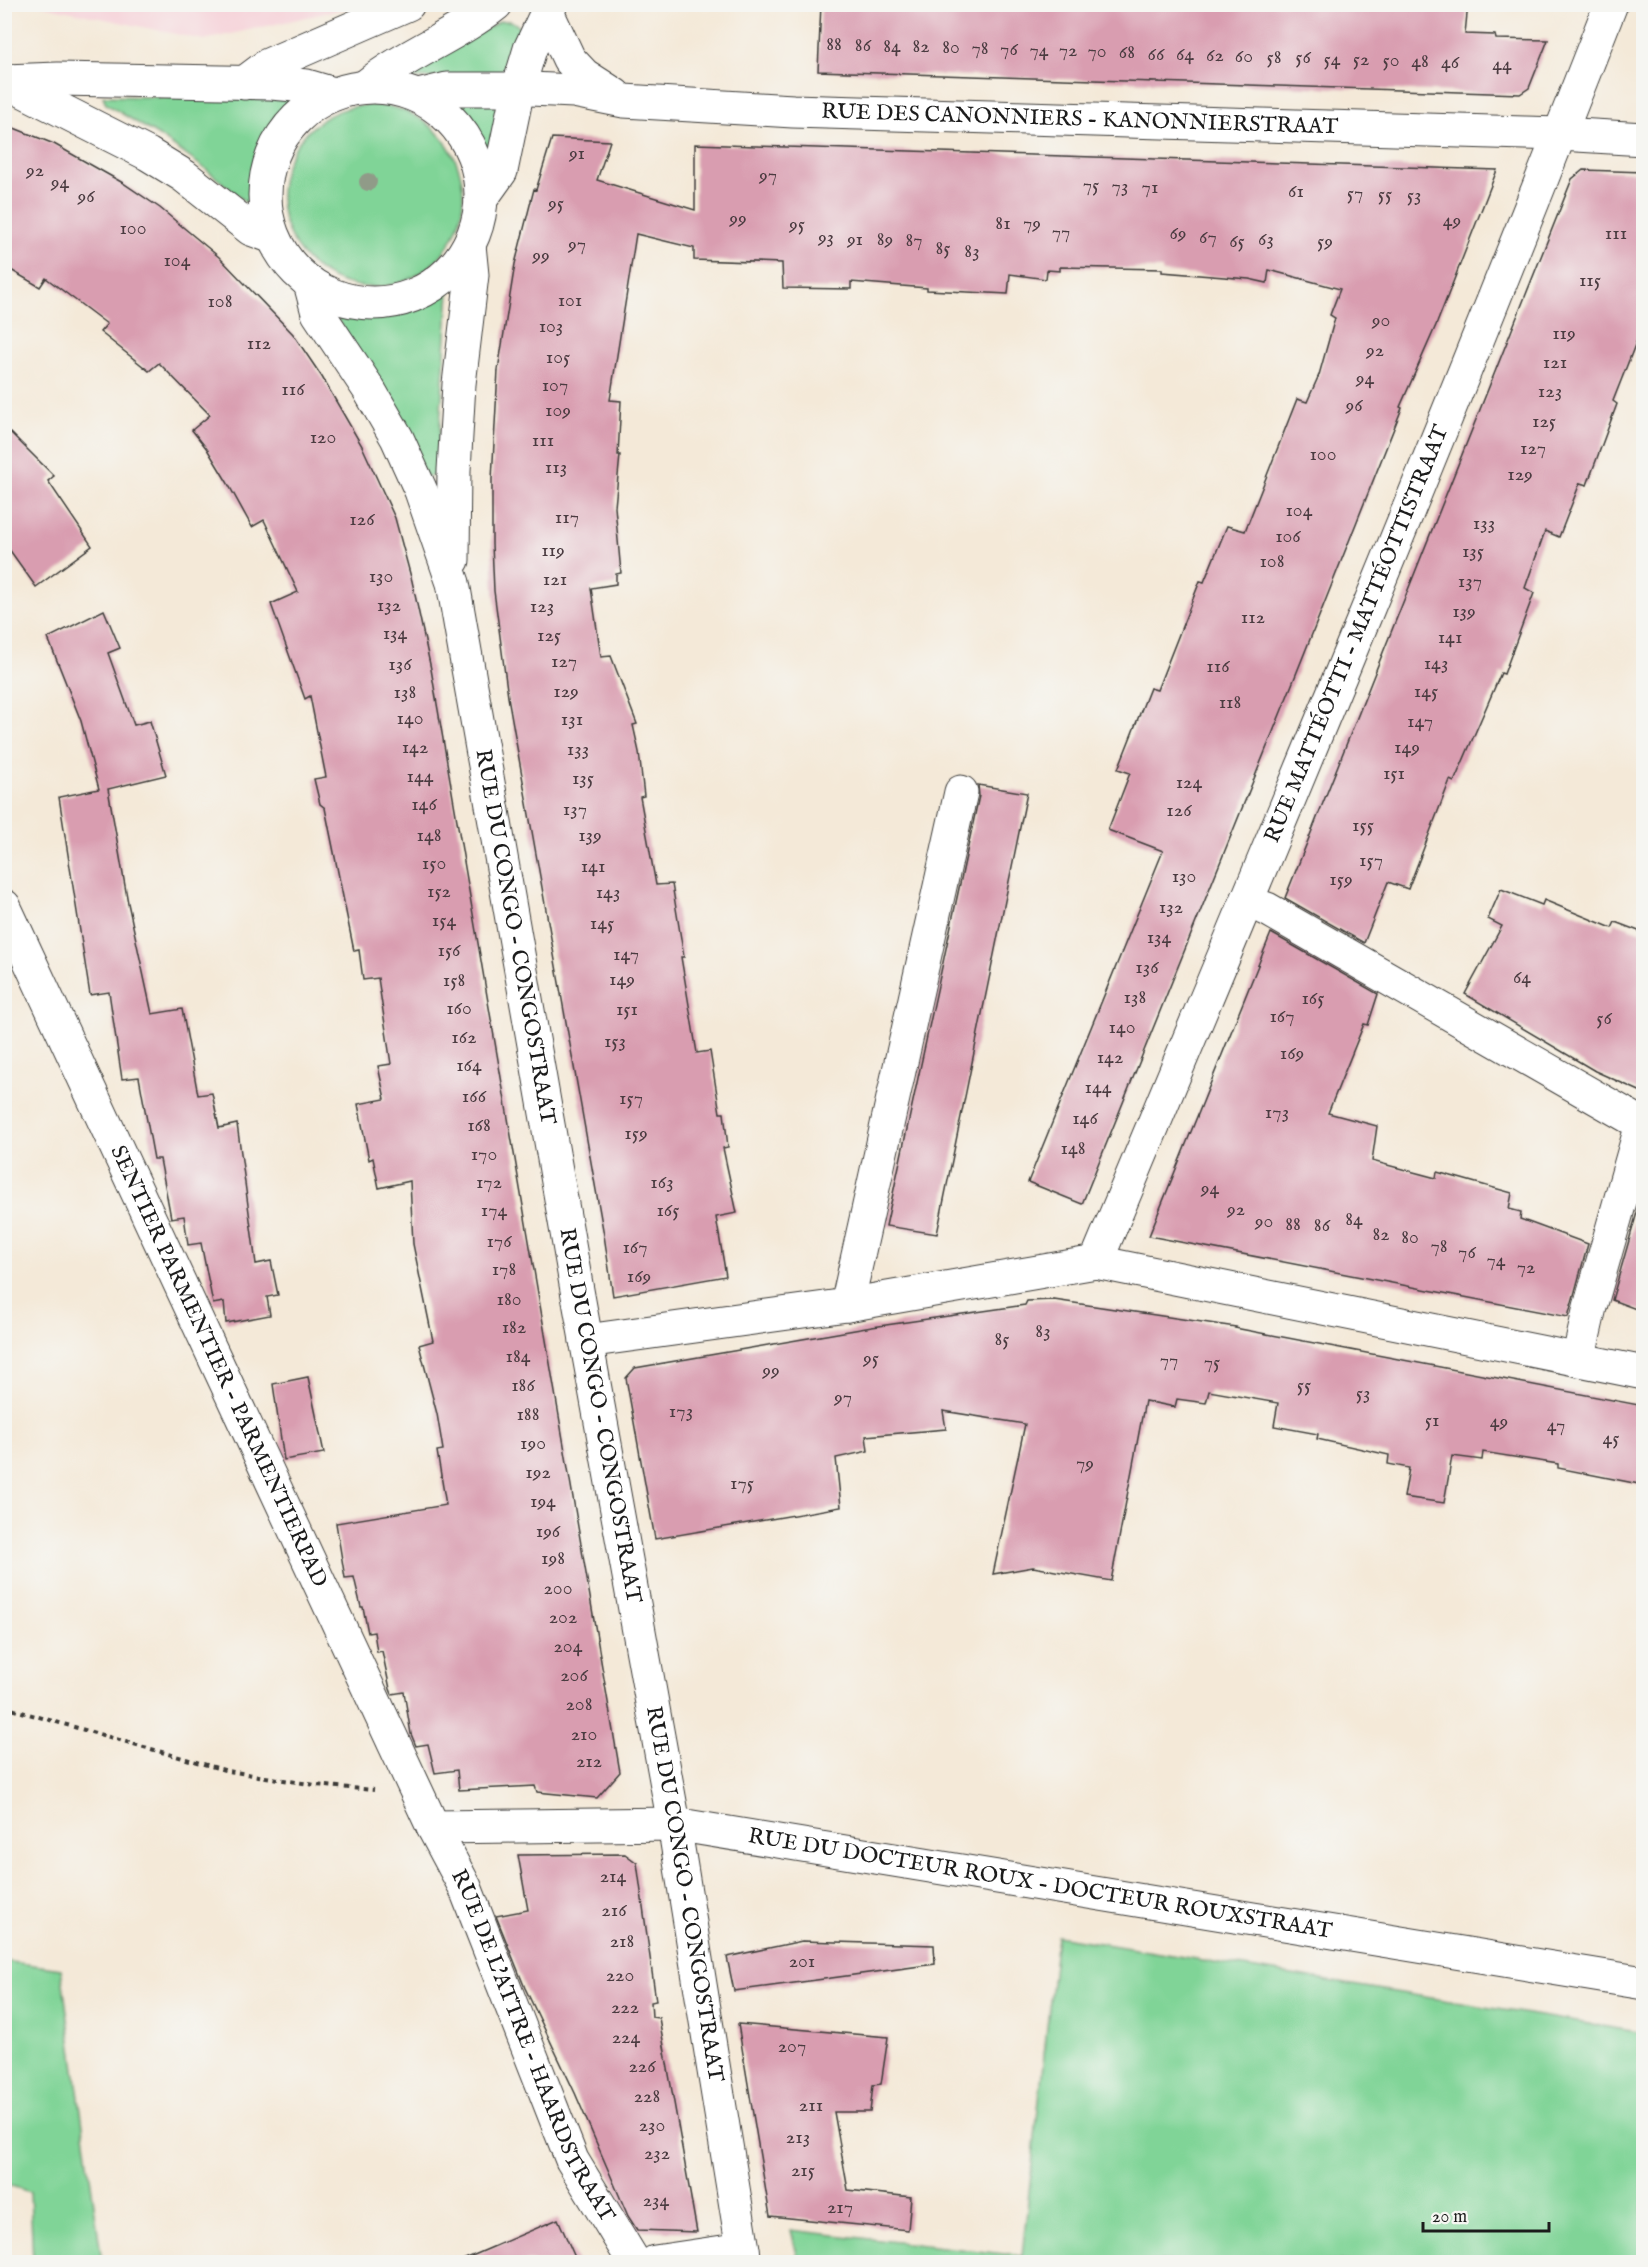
<svg xmlns="http://www.w3.org/2000/svg" width="1648" height="2267" font-family="'IM FELL English',serif">
	<style>
		.built { fill: #f6cfd7 }
		.green { fill: #80d497; stroke: #4e785a; stroke-width: 1.5 }
		.building { fill: #d99db0 }
		.lines { fill: none; stroke-linecap: round; stroke-linejoin: round }
		.minor-casing { stroke: #3c3b38; stroke-width: 35 }
		.path { stroke: #3c3b38; stroke-width: 4; stroke-dasharray: 4.5 4.5; stroke-linecap: butt }
		.minor { stroke: #fff; stroke-width: 33 }
		.tree { fill: #909b88 }
		.labels { text-anchor: middle; dominant-baseline: central; stroke-width: 4.5; stroke-linejoin: round; paint-order: stroke }
		.number-label { font-size: 20px; fill: #4b3c41 }
		.street-label { font-size: 22px; fill: #1c1c1c; stroke: #f6f6f2 }
	</style>
	<rect width="100%" height="100%" fill="#f6f6f2"/>
	<filter id="ink" filterUnits="userSpaceOnUse"><feTurbulence type="fractalNoise" baseFrequency=".0167" numOctaves="2"/><feDisplacementMap in="SourceGraphic" scale="12" xChannelSelector="R" yChannelSelector="G"/><feConvolveMatrix kernelMatrix="1 2 1 2 8 2 1 2 1" color-interpolation-filters="sRGB"/></filter>
	<filter id="wash" filterUnits="userSpaceOnUse"><feTurbulence type="fractalNoise" baseFrequency=".008" numOctaves="4" result="noise"/><feDisplacementMap in="SourceGraphic" scale="24" xChannelSelector="R" yChannelSelector="G"/><feGaussianBlur stdDeviation="1.35" result="paint"/><feColorMatrix in="noise" values="0 0 0 0 0 0 0 0 0 0 0 0 0 0 0 0 0 1.4 0 .05"/><feComposite in="paint" operator="in"/></filter>
	<g filter="url(#wash)">
		<rect width="100%" height="100%" fill="#f4e9d8"/>
		<polygon class="built" points="39,5 361,5 204,40"/>
		<g class="green">
			<path d="M500,21C510,20 515,21 521,30L509,77L399,78Z"/>
			<path d="M103,96L299,100C265,128 251,165 254,209L207,170L159,136L106,104Z"/>
			<polygon points="503,99 489,156 472,125 447,100"/>
			<circle cx="372" cy="196" r="91"/>
			<path d="M449,291L437,470L432,476L426,477L332,309C343,312 356,317 369,317C398,319 425,306 449,291Z"/>
			<polygon points="1057,1936 1643,2033 1643,2262 799,2262 791,2230 1022,2256"/>
			<polygon points="4,1961 61,1969 102,2262 33,2262 30,2192 5,2184"/>
		</g>
		<g id="blocks">
			<g class="building">
				<polygon points="821,4 1468,4 1465,34 1495,35 1496,39 1548,40 1529,88 1520,94 818,71"/>
				<polygon points="4,124 54,144 123,183 160,208 219,257 293,334 322,377 362,446 395,518 412,581 431,669 620,1772 597,1798 537,1792 535,1786 459,1790 457,1770 435,1773 428,1744 416,1746 411,1734 404,1692 392,1694 390,1689 382,1651 377,1652 374,1632 368,1633 363,1607 361,1607 354,1577 345,1578 336,1523 446,1505 437,1451 443,1450 437,1414 419,1345 433,1341 413,1244 410,1181 379,1188 373,1158 369,1160 358,1104 385,1099 378,1066 391,1064 378,978 363,980 359,950 354,951 325,808 320,804 314,779 326,777 310,696 305,699 271,604 298,592 264,520 252,527 227,482 207,449 192,430 210,415 159,363 149,371 100,332 107,324 46,278 40,287 4,266"/>
				<polygon points="552,138 610,141 597,180 695,210 695,144 1497,170 1437,323 1400,407 1402,408 1283,707 1082,1204 1028,1182 1163,851 1108,830 1130,773 1118,769 1150,688 1157,690 1200,581 1204,582 1227,526 1245,531 1297,399 1307,402 1319,375 1335,318 1330,315 1340,289 1269,270 1267,283 1249,279 1162,272 1162,269 1060,267 1060,271 1047,270 1046,279 1010,274 1008,294 927,290 927,288 851,282 851,289 783,288 782,263 694,260 694,248 636,234 610,400 621,401 618,455 620,455 615,507 621,573 616,574 616,584 591,588 601,657 611,656 637,724 633,725 639,752 644,796 640,797 656,885 672,884 684,957 681,957 697,1053 710,1051 720,1113 724,1113 728,1147 723,1148 737,1213 716,1217 726,1276 613,1296 604,1235 508,697 494,591 492,544 492,479 498,370 515,264 534,189 536,190"/>
				<polygon points="1583,170 1644,172 1644,322 1613,401 1617,404 1587,485 1580,483 1559,537 1545,531 1525,588 1534,593 1504,674 1501,673 1454,782 1450,780 1408,889 1388,882 1364,943 1285,898 1572,179"/>
				<polygon points="4,426 54,476 48,481 92,546 36,587 4,542"/>
				<polygon points="104,610 120,648 108,653 134,725 150,721 166,775 108,789 128,903 152,1014 182,1009 198,1095 212,1093 219,1128 237,1124 256,1264 271,1261 278,1295 267,1297 270,1315 226,1323 224,1302 213,1304 201,1243 188,1245 184,1216 171,1218 160,1159 154,1159 139,1077 122,1079 109,992 90,995 59,797 99,789 81,721 48,638"/>
				<polygon points="978,785 1027,793 937,1234 886,1226 979,796"/>
				<polygon points="1501,889 1542,905 1544,900 1612,928 1615,922 1644,933 1644,1093 1595,1071 1465,994 1502,926 1488,919"/>
				<polygon points="1271,933 1378,994 1368,1025 1364,1024 1328,1113 1377,1126 1372,1161 1436,1178 1437,1172 1512,1193 1509,1209 1521,1212 1520,1219 1588,1244 1568,1317 1149,1236"/>
				<polygon points="1642,1195 1644,1196 1644,1312 1612,1300"/>
				<polygon points="1054,1300 1236,1327 1235,1328 1644,1406 1644,1485 1558,1468 1558,1464 1483,1452 1482,1460 1452,1456 1444,1503 1404,1497 1409,1468 1388,1464 1389,1455 1317,1439 1318,1434 1274,1426 1278,1403 1209,1391 1206,1403 1177,1399 1175,1407 1145,1401 1111,1581 1033,1567 993,1574 1025,1424 943,1411 946,1429 866,1436 868,1451 836,1458 841,1507 655,1539 626,1378 635,1368 872,1327 1025,1305 1027,1301"/>
				<polygon points="308,1377 324,1453 284,1460 273,1384"/>
				<polygon points="625,1854 637,1863 656,2001 651,2002 652,2017 659,2018 697,2232 637,2230 628,2216 575,2093 525,1988 496,1916 528,1910 518,1855"/>
				<polygon points="802,1941 934,1945 935,1964 734,1991 727,1957"/>
				<polygon points="738,2024 888,2037 881,2084 873,2085 870,2112 834,2112 848,2190 911,2197 908,2230 770,2216"/>
				<polygon points="558,2219 577,2262 458,2262"/>
			</g>
		</g>
	</g>
	<g filter="url(#ink)">
		<use href="#blocks" fill-opacity="0" stroke="#3c3b38" stroke-width="1.5"/>
		<g class="lines">
			<g class="minor-casing">
				<g id="minor">
					<polyline points="547,12 569,59 584,75 615,95"/>
					<polyline points="4,81 148,154 184,176 251,229 273,237"/>
					<polyline points="5,81 58,79 271,83 307,86 334,94"/>
					<polyline points="244,83 268,65 408,4"/>
					<path d="M366,86C406,54 456,36 496,4"/>
					<circle cx="373" cy="195" r="108"/>
					<path id="s1" d="M418,96L447,89H531L574,91L624,101L793,111L1560,134L1644,139"/>
					<polyline points="481,199 501,171 518,89 530,49 551,4"/>
					<path id="s2" d="M310,283L318,313L368,388L397,438L421,491L453,583L577,1290L674,1824L745,2262"/>
					<polyline points="453,560 454,470 459,384 472,275 469,245"/>
					<polyline points="1247,902 1267,909 1642,1124 1590,1307 1578,1360"/>
					<path id="s3" d="M4,906L433,1827L465,1887L572,2160L634,2262"/>
					<path id="s4" d="M1096,1262C1271,844 1446,426 1611,4"/>
					<polyline points="847,1305 961,792"/>
					<polyline points="586,1341 847,1305 1096,1262 1644,1373"/>
					<path id="s5" d="M433,1827L674,1824L1644,1983"/>
					<polyline points="655,2262 743,2249"/>
				</g>
			</g>
			<polyline class="path" points="4,1707 228,1771 315,1785 374,1790"/>
			<use href="#minor" class="minor"/>
		</g>
		<circle class="tree" cx="368" cy="182" r="9"/>
	</g>
	<g class="labels">
		<g class="number-label">
			<text x="834" y="44">88</text>
			<text x="863" y="45">86</text>
			<text x="892" y="46">84</text>
			<text x="921" y="46">82</text>
			<text x="951" y="47">80</text>
			<text x="980" y="48">78</text>
			<text x="1009" y="49">76</text>
			<text x="1039" y="50">74</text>
			<text x="1068" y="50">72</text>
			<text x="1097" y="51">70</text>
			<text x="1127" y="52">68</text>
			<text x="1156" y="54">66</text>
			<text x="1185" y="54">64</text>
			<text x="1215" y="55">62</text>
			<text x="1244" y="56">60</text>
			<text x="1274" y="57">58</text>
			<text x="1303" y="57">56</text>
			<text x="1332" y="59">54</text>
			<text x="1361" y="59">52</text>
			<text x="1391" y="60">50</text>
			<text x="1420" y="61">48</text>
			<text x="1450" y="62">46</text>
			<text x="1502" y="64">44</text>
			<text x="577" y="153">91</text>
			<text x="35" y="170">92</text>
			<text x="768" y="175">97</text>
			<text x="60" y="182">94</text>
			<text x="1091" y="185">75</text>
			<text x="1120" y="186">73</text>
			<text x="1150" y="187">71</text>
			<text x="1296" y="191">61</text>
			<text x="1355" y="193">57</text>
			<text x="1385" y="194">55</text>
			<text x="1414" y="195">53</text>
			<text x="86" y="196">96</text>
			<text x="556" y="203">95</text>
			<text x="738" y="218">99</text>
			<text x="1452" y="220">49</text>
			<text x="1003" y="223">81</text>
			<text x="1032" y="223">79</text>
			<text x="797" y="224">95</text>
			<text x="133" y="228">100</text>
			<text x="1061" y="232">77</text>
			<text x="1178" y="233">69</text>
			<text x="1616" y="233">111</text>
			<text x="826" y="237">93</text>
			<text x="1208" y="237">67</text>
			<text x="855" y="239">91</text>
			<text x="885" y="239">89</text>
			<text x="1266" y="239">63</text>
			<text x="914" y="240">87</text>
			<text x="1237" y="241">65</text>
			<text x="1325" y="241">59</text>
			<text x="577" y="244">97</text>
			<text x="943" y="248">85</text>
			<text x="972" y="251">83</text>
			<text x="541" y="255">99</text>
			<text x="177" y="260">104</text>
			<text x="1590" y="280">115</text>
			<text x="570" y="300">101</text>
			<text x="220" y="301">108</text>
			<text x="1381" y="320">90</text>
			<text x="551" y="326">103</text>
			<text x="1564" y="333">119</text>
			<text x="259" y="343">112</text>
			<text x="1375" y="350">92</text>
			<text x="558" y="357">105</text>
			<text x="1555" y="362">121</text>
			<text x="1365" y="378">94</text>
			<text x="555" y="385">107</text>
			<text x="293" y="389">116</text>
			<text x="1550" y="391">123</text>
			<text x="1354" y="405">96</text>
			<text x="558" y="410">109</text>
			<text x="1544" y="421">125</text>
			<text x="323" y="437">120</text>
			<text x="543" y="440">111</text>
			<text x="1533" y="448">127</text>
			<text x="1323" y="454">100</text>
			<text x="556" y="467">113</text>
			<text x="1520" y="474">129</text>
			<text x="1299" y="510">104</text>
			<text x="567" y="517">117</text>
			<text x="362" y="519">126</text>
			<text x="1484" y="523">133</text>
			<text x="1288" y="536">106</text>
			<text x="553" y="550">119</text>
			<text x="1473" y="551">135</text>
			<text x="1272" y="561">108</text>
			<text x="381" y="576">130</text>
			<text x="555" y="579">121</text>
			<text x="1470" y="581">137</text>
			<text x="389" y="605">132</text>
			<text x="542" y="606">123</text>
			<text x="1464" y="611">139</text>
			<text x="1253" y="617">112</text>
			<text x="395" y="633">134</text>
			<text x="549" y="635">125</text>
			<text x="1450" y="637">141</text>
			<text x="564" y="661">127</text>
			<text x="1436" y="663">143</text>
			<text x="400" y="664">136</text>
			<text x="1218" y="666">116</text>
			<text x="566" y="691">129</text>
			<text x="1426" y="691">145</text>
			<text x="405" y="692">138</text>
			<text x="1230" y="702">118</text>
			<text x="410" y="718">140</text>
			<text x="572" y="719">131</text>
			<text x="1420" y="721">147</text>
			<text x="415" y="747">142</text>
			<text x="1407" y="747">149</text>
			<text x="578" y="749">133</text>
			<text x="1394" y="773">151</text>
			<text x="420" y="776">144</text>
			<text x="583" y="778">135</text>
			<text x="1189" y="782">124</text>
			<text x="424" y="804">146</text>
			<text x="575" y="809">137</text>
			<text x="1179" y="810">126</text>
			<text x="1363" y="825">155</text>
			<text x="429" y="835">148</text>
			<text x="590" y="835">139</text>
			<text x="1371" y="860">157</text>
			<text x="434" y="863">150</text>
			<text x="593" y="866">141</text>
			<text x="1184" y="876">130</text>
			<text x="1341" y="879">159</text>
			<text x="439" y="891">152</text>
			<text x="608" y="892">143</text>
			<text x="1171" y="907">132</text>
			<text x="444" y="920">154</text>
			<text x="602" y="923">145</text>
			<text x="1159" y="937">134</text>
			<text x="449" y="950">156</text>
			<text x="626" y="954">147</text>
			<text x="1147" y="967">136</text>
			<text x="1522" y="977">64</text>
			<text x="622" y="979">149</text>
			<text x="454" y="980">158</text>
			<text x="1135" y="997">138</text>
			<text x="1313" y="998">165</text>
			<text x="459" y="1008">160</text>
			<text x="627" y="1009">151</text>
			<text x="1282" y="1016">167</text>
			<text x="1604" y="1018">56</text>
			<text x="1122" y="1027">140</text>
			<text x="464" y="1037">162</text>
			<text x="615" y="1041">153</text>
			<text x="1292" y="1053">169</text>
			<text x="1110" y="1057">142</text>
			<text x="469" y="1065">164</text>
			<text x="1098" y="1087">144</text>
			<text x="474" y="1096">166</text>
			<text x="631" y="1098">157</text>
			<text x="1277" y="1112">173</text>
			<text x="1085" y="1118">146</text>
			<text x="479" y="1125">168</text>
			<text x="636" y="1133">159</text>
			<text x="1073" y="1148">148</text>
			<text x="484" y="1154">170</text>
			<text x="489" y="1182">172</text>
			<text x="662" y="1182">163</text>
			<text x="1210" y="1188">94</text>
			<text x="1236" y="1209">92</text>
			<text x="494" y="1210">174</text>
			<text x="668" y="1210">165</text>
			<text x="1354" y="1219">84</text>
			<text x="1264" y="1221">90</text>
			<text x="1293" y="1224">88</text>
			<text x="1322" y="1225">86</text>
			<text x="1381" y="1234">82</text>
			<text x="1410" y="1237">80</text>
			<text x="499" y="1241">176</text>
			<text x="1439" y="1246">78</text>
			<text x="635" y="1247">167</text>
			<text x="1467" y="1252">76</text>
			<text x="1496" y="1260">74</text>
			<text x="1526" y="1267">72</text>
			<text x="504" y="1269">178</text>
			<text x="639" y="1276">169</text>
			<text x="509" y="1299">180</text>
			<text x="514" y="1327">182</text>
			<text x="1043" y="1331">83</text>
			<text x="1002" y="1339">85</text>
			<text x="518" y="1356">184</text>
			<text x="871" y="1358">95</text>
			<text x="1169" y="1360">77</text>
			<text x="1212" y="1362">75</text>
			<text x="771" y="1370">99</text>
			<text x="523" y="1385">186</text>
			<text x="1304" y="1385">55</text>
			<text x="1363" y="1393">53</text>
			<text x="843" y="1397">97</text>
			<text x="681" y="1411">173</text>
			<text x="528" y="1414">188</text>
			<text x="1432" y="1420">51</text>
			<text x="1499" y="1421">49</text>
			<text x="1556" y="1425">47</text>
			<text x="1611" y="1438">45</text>
			<text x="533" y="1443">190</text>
			<text x="1085" y="1463">79</text>
			<text x="538" y="1472">192</text>
			<text x="742" y="1483">175</text>
			<text x="543" y="1501">194</text>
			<text x="548" y="1531">196</text>
			<text x="553" y="1558">198</text>
			<text x="558" y="1588">200</text>
			<text x="563" y="1617">202</text>
			<text x="568" y="1646">204</text>
			<text x="574" y="1675">206</text>
			<text x="579" y="1704">208</text>
			<text x="584" y="1734">210</text>
			<text x="589" y="1761">212</text>
			<text x="613" y="1876">214</text>
			<text x="614" y="1910">216</text>
			<text x="622" y="1941">218</text>
			<text x="802" y="1961">201</text>
			<text x="620" y="1975">220</text>
			<text x="625" y="2007">222</text>
			<text x="626" y="2037">224</text>
			<text x="792" y="2046">207</text>
			<text x="642" y="2066">226</text>
			<text x="647" y="2096">228</text>
			<text x="811" y="2105">211</text>
			<text x="652" y="2125">230</text>
			<text x="798" y="2137">213</text>
			<text x="657" y="2153">232</text>
			<text x="803" y="2170">215</text>
			<text x="656" y="2200">234</text>
			<text x="840" y="2207">217</text>
		</g>
		<g class="street-label">
			<text stroke="none"><textPath href="#s1" startOffset="664">RUE DES CANONNIERS - KANONNIERSTRAAT</textPath></text>
			<text stroke="none"><textPath href="#s4" startOffset="680">RUE MATTÉOTTI - MATTÉOTTISTRAAT</textPath></text>
			<text stroke="none"><textPath href="#s2" startOffset="694">RUE DU CONGO - CONGOSTRAAT</textPath></text>
			<text stroke="none"><textPath href="#s3" startOffset="508">SENTIER PARMENTIER - PARMENTIERPAD</textPath></text>
			<text stroke="none"><textPath href="#s2" startOffset="1180">RUE DU CONGO - CONGOSTRAAT</textPath></text>
			<text stroke="none"><textPath href="#s5" startOffset="612">RUE DU DOCTEUR ROUX - DOCTEUR ROUXSTRAAT</textPath></text>
			<text stroke="none"><textPath href="#s2" startOffset="1666">RUE DU CONGO - CONGOSTRAAT</textPath></text>
			<text stroke="none"><textPath href="#s3" startOffset="1257">RUE DE L'ATTRE - HAARDSTRAAT</textPath></text>
		</g>
	</g>
	<rect width="1648" height="2267" fill="none" stroke="#f6f6f2" stroke-width="24"/>
	<path d="M1423 2222v9h126v-9" fill="none" stroke="#1c1c1c" stroke-width="3"/>
	<text x="1432" y="2222" font-size="18" fill="#1c1c1c" stroke="#f6f6f2" stroke-width="4.5" paint-order="stroke">20 m</text>
</svg>
